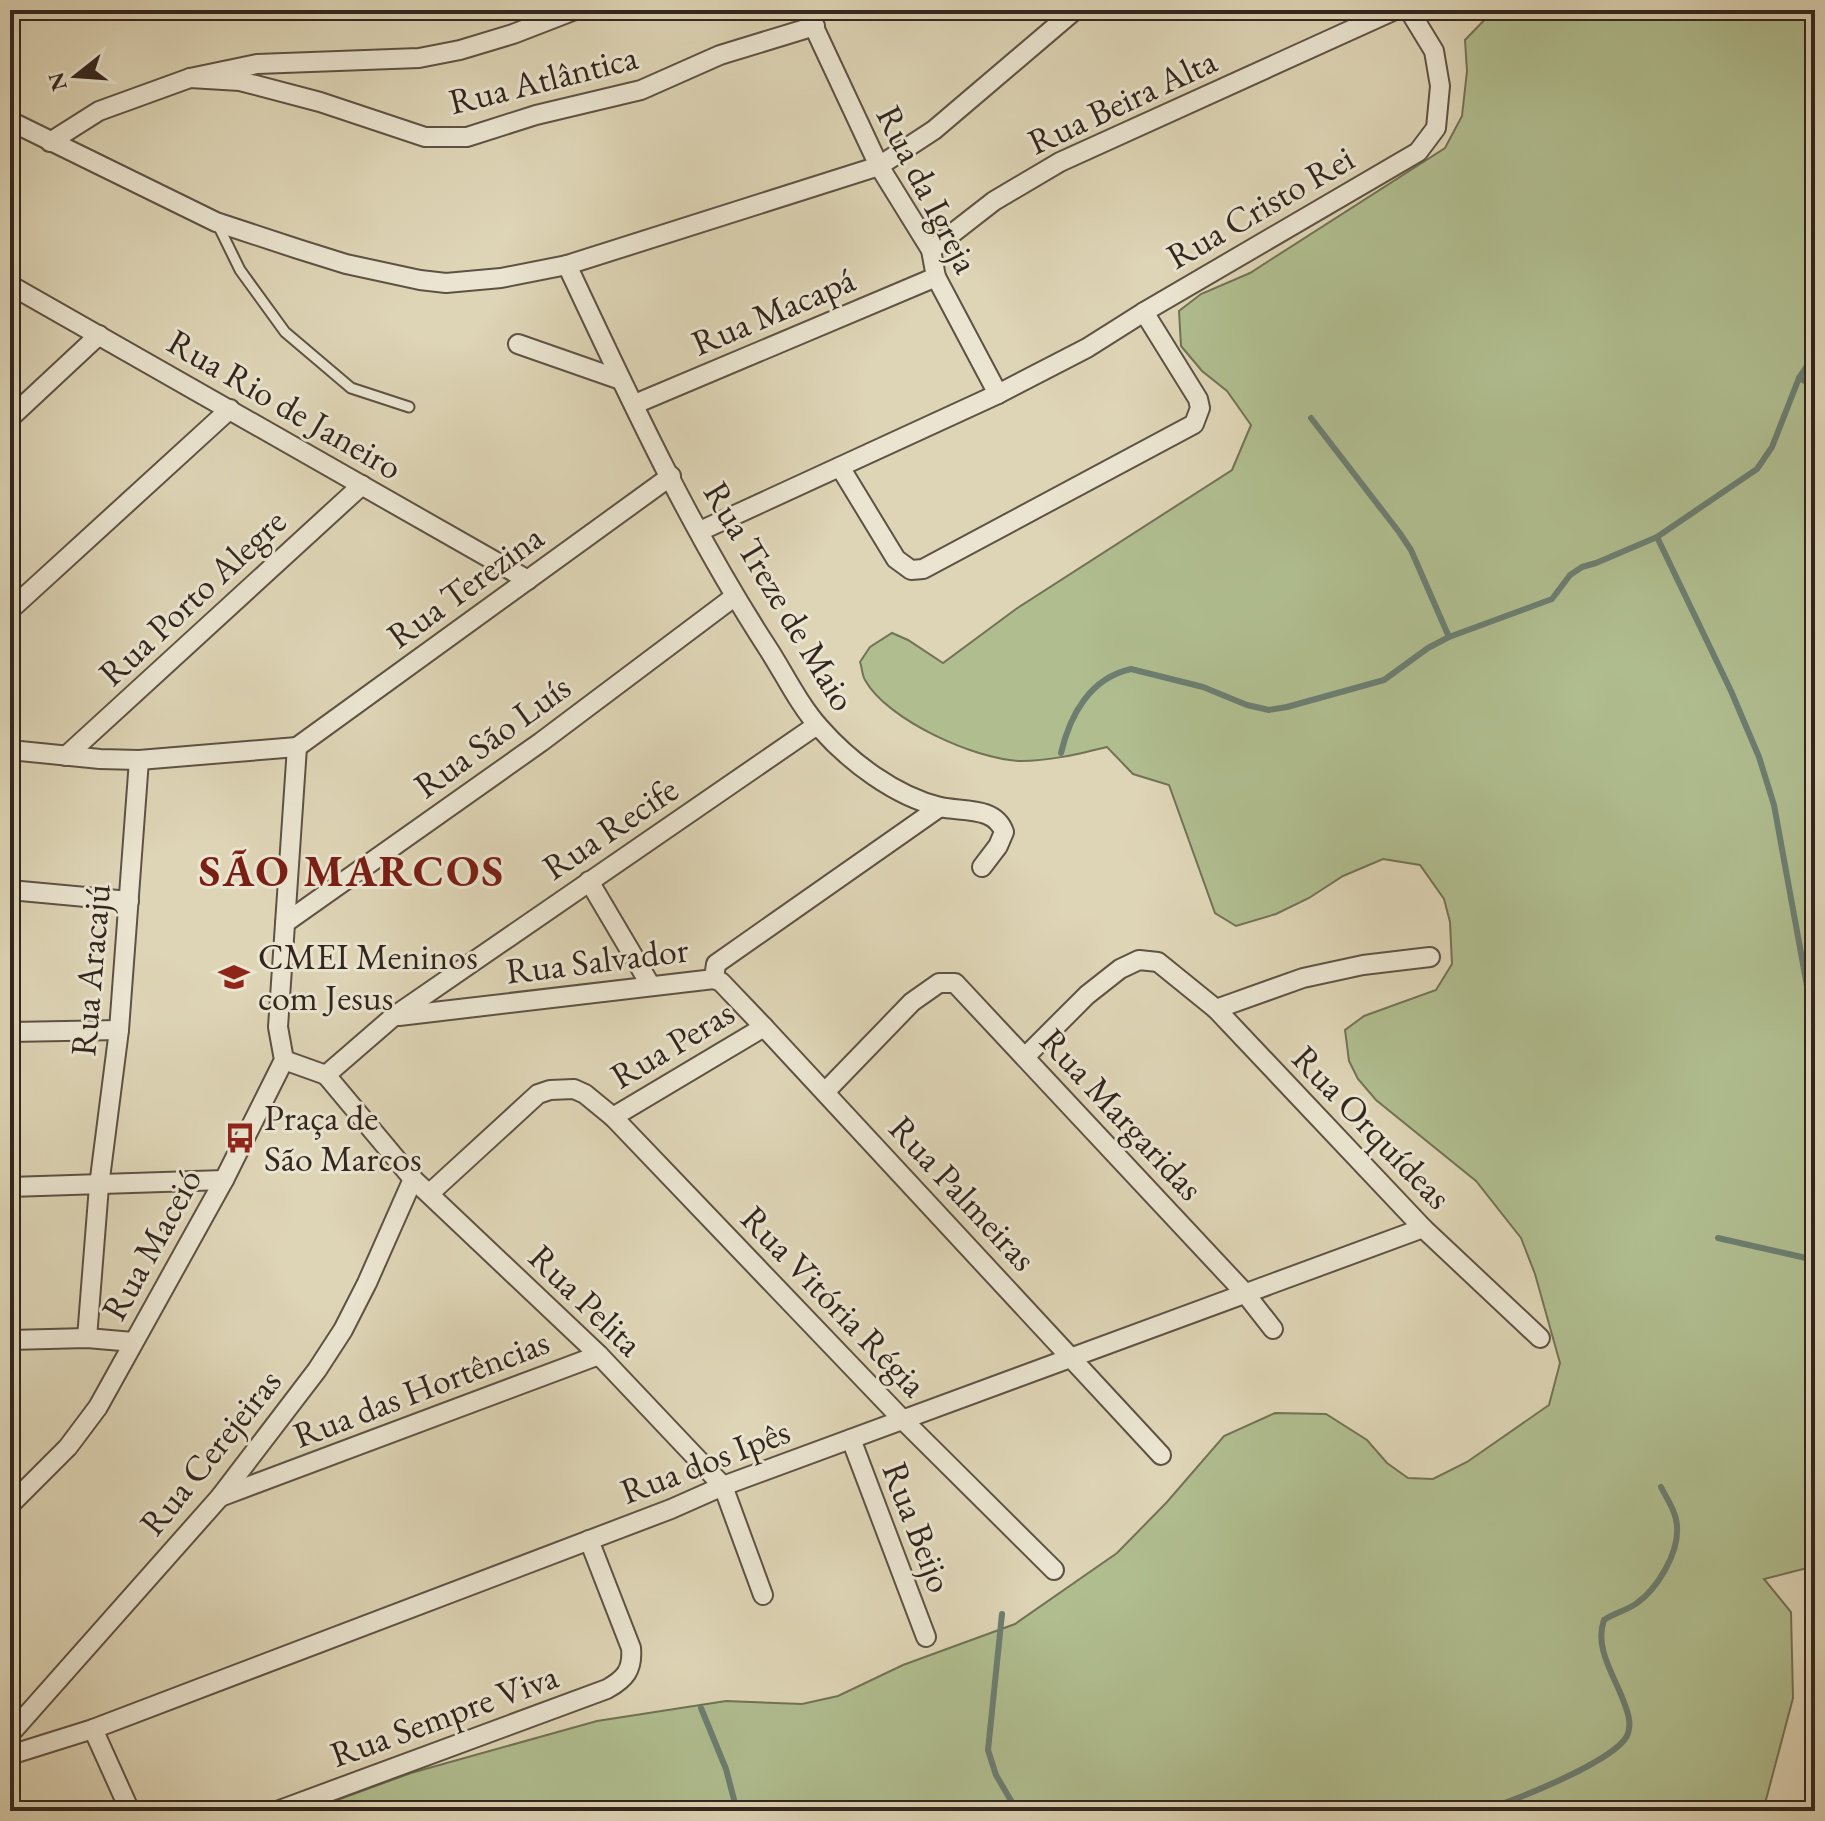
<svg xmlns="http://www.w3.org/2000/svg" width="1825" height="1821" font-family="'EB Garamond',serif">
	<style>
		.green { fill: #b0bd8f; stroke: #727256; stroke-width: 2 }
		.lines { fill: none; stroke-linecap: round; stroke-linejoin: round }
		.stream { stroke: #6d7e71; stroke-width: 6 }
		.lane-casing { stroke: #5e5244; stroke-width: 13 }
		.street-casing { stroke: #5e5244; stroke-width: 22 }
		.lane { stroke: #eae4d0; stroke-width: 9 }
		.street { stroke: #eae4d0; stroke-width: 18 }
		.labels { text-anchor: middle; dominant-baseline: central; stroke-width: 6; stroke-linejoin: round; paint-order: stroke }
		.street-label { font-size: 36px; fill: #33261e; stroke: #eae4d0 }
		.poi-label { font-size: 36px; fill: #33261e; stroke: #eae4d0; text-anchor: start }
		.district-label { font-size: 44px; font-weight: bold; letter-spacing: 2px; fill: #7a1f14; stroke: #eae4d0 }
	</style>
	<rect width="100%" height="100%" fill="#ded5b6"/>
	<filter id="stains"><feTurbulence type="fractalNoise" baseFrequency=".0025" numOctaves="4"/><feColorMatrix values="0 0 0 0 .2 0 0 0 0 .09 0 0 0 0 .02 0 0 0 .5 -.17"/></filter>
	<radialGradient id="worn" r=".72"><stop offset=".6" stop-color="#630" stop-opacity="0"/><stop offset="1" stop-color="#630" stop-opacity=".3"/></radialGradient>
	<path class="green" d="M1494,10H1815V1566L1764,1579L1791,1612L1793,1698L1763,1811H307L411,1773L597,1721L726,1701L802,1704L838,1696L903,1665L1015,1624L1117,1553L1167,1502L1224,1436L1275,1413L1326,1414L1367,1440L1387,1463L1408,1478L1433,1479L1467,1462L1549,1405L1560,1363L1535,1274L1521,1238L1476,1181L1376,1100L1358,1079L1349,1061L1345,1030L1364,1016L1436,990L1452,964L1450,922L1444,899L1420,865L1383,859L1343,876L1309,898L1276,914L1236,926L1215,913L1169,785L1133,774L1107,747C1078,754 1050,761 1021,761C976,760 887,720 865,680C862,675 862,667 860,662L870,647L892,633L908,640L943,663L1016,609L1232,470L1251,425L1227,391L1202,371L1181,346L1179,311L1201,294L1250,273L1445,148L1462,116L1467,71L1465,40Z"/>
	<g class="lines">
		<g class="stream">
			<polyline points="1799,378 1815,386"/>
			<polyline points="1311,418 1399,532 1411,550 1449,637"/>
			<polyline points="1657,537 1731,691 1759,757 1774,805 1815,1030"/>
			<path d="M1061,753C1070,715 1090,678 1131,669L1203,687L1247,705L1269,710L1287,707L1384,680L1428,648L1449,637L1552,599L1570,575L1582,567L1596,563L1657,537L1757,469L1772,447L1799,378L1815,354"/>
			<polyline points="1718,1238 1815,1260"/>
			<polyline points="1002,1614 988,1750 996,1775 1017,1811"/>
			<polyline points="701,1708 726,1769 737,1811"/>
			<path d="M1480,1811C1510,1803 1613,1762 1627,1736C1629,1732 1630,1724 1629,1719C1623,1686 1592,1653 1604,1620C1614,1613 1628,1610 1637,1603C1657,1589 1679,1553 1677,1527C1677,1513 1667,1499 1661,1487"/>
		</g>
		<g class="lane-casing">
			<polyline id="lane" points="217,223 240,270 285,332 351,388 409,407"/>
		</g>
		<g class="street-casing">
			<g id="street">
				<polyline points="806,10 879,166 931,250 936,277 998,394"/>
				<polyline points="190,78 240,81 320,102 425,137 467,137 536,115 641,90 720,55 815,26"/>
				<polyline points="10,121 216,222 298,249 346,264 420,280 446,283 501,278 567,265 879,166 934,130 1075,10"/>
				<polyline points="50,142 99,111 190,78 257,64 419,58 460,50 513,34 575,10"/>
				<polyline points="931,250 994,201 1060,162 1395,10"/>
				<path d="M567,265C628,395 689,527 767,647C784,673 799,705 820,728C850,762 895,796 940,807C962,812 995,806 1004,832L998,846L982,867"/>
				<polyline points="10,285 528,580"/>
				<polyline points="518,344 621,380"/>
				<polyline points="635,404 936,277"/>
				<polyline points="10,418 99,335"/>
				<polyline points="840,467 896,559 911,570 923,569 1194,424 1200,408 1198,399 1144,312"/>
				<polyline points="700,531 998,394 1087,348 1144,312 1418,152 1436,128 1440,86 1434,51 1409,10"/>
				<polyline points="10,610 230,409"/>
				<polyline points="297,747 671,476"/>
				<polyline points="10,750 100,759 139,760 297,747"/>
				<polyline points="66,756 362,485"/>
				<polyline points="589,881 651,986"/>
				<polyline points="10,890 129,901"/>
				<polyline points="285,923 541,742 734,597"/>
				<polyline points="714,979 721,982 764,1027 1161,1455"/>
				<polyline points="714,979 716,964 940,807"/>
				<polyline points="1216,1009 1303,978 1363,965 1430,957"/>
				<polyline points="399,1016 714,979"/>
				<polyline points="10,1032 119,1030"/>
				<polyline points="1025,1057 1087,995 1120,969 1139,960 1158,962 1216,1009 1423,1228 1540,1338"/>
				<polyline points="284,1060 326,1075"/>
				<polyline points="326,1075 413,1179 599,1355 723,1486 763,1595"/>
				<polyline points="326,1075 393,1017 817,725"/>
				<polyline points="825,1092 912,1002 939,983 955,983 1244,1292 1273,1329"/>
				<polyline points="613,1117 764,1027"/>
				<polyline points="10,1187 224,1180"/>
				<polyline points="430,1193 538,1094 550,1090 574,1089 585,1094 613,1117 903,1420 1054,1570"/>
				<polyline points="87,1338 99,1186 119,1030 139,760"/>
				<polyline points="10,1340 87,1338 133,1342"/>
				<polyline points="851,1439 926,1637"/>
				<polyline points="220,1497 599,1355"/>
				<polyline points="10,1505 68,1447 98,1407 224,1180 284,1060 278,1027 297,747"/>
				<polyline points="93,1729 130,1811"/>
				<polyline points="10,1734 220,1497 317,1370 343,1330 367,1283 413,1179"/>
				<polyline points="10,1755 93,1729 671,1509 723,1486 1423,1228"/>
				<path d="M277,1811L607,1689C625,1679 633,1670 631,1648L589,1540"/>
			</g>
		</g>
		<use href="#lane" class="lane"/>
		<use href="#street" class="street"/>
	</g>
	<defs>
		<g id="school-bare" transform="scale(2.4)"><path d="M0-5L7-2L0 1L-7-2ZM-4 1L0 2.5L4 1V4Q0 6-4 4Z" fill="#8f2418" stroke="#eae4d0" stroke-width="2.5" paint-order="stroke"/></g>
		<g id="bus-bare" transform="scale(2.4)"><path d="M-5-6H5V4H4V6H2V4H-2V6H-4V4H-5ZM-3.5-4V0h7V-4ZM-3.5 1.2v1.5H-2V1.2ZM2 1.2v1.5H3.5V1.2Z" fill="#8f2418" stroke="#eae4d0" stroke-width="2.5" paint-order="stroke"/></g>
	</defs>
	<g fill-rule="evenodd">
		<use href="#school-bare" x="234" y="977"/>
		<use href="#bus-bare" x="240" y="1138"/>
	</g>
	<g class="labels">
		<g class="street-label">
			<text transform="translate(543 79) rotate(-14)">Rua Atlântica</text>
			<text transform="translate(1122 101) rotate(-25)">Rua Beira Alta</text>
			<text transform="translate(928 189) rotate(63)">Rua da Igreja</text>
			<text transform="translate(1260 207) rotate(-30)">Rua Cristo Rei</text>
			<text transform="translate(773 311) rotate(-23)">Rua Macapá</text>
			<text transform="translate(285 404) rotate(30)">Rua Rio de Janeiro</text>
			<text transform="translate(465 586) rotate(-36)">Rua Terezina</text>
			<text transform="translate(780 596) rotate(59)">Rua Treze de Maio</text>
			<text transform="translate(192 597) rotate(-43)">Rua Porto Alegre</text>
			<text transform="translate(492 736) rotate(-36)">Rua São Luís</text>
			<text transform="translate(610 828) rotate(-34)">Rua Recife</text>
			<text transform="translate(597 960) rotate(-7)">Rua Salvador</text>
			<text transform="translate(90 970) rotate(-85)">Rua Aracajú</text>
			<text transform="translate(672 1044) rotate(-31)">Rua Peras</text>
			<text transform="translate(1122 1114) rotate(47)">Rua Margaridas</text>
			<text transform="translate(1372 1127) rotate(46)">Rua Orquídeas</text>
			<text transform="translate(963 1193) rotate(47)">Rua Palmeiras</text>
			<text transform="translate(151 1244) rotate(-61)">Rua Maceió</text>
			<text transform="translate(586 1300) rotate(44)">Rua Pelita</text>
			<text transform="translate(834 1301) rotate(46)">Rua Vitória Régia</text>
			<text transform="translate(421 1388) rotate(-21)">Rua das Hortências</text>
			<text transform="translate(210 1452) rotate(-51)">Rua Cerejeiras</text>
			<text transform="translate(705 1461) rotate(-21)">Rua dos Ipês</text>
			<text transform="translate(918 1527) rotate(69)">Rua Beijo</text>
			<text transform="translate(444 1715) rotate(-20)">Rua Sempre Viva</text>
		</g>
		<g class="poi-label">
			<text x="258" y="956">CMEI Meninos<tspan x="258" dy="41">com Jesus</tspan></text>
			<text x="264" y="1117">Praça de<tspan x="264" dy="41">São Marcos</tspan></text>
		</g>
		<g class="district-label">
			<text x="352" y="870">SÃO MARCOS</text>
		</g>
	</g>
	<rect width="1825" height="1821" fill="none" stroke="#ded5b6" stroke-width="40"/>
	<rect x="12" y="12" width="1801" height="1797" fill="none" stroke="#33261e" stroke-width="4"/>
	<rect x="20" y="20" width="1785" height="1781" fill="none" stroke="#33261e" stroke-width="2"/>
	<g transform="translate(76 76) rotate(253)" stroke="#eae4d0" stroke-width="6" paint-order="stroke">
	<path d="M0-6L14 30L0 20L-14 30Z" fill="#33261e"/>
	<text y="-12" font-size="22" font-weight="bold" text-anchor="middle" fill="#33261e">N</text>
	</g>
	<rect width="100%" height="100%" filter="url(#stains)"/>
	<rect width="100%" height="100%" fill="url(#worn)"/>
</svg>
